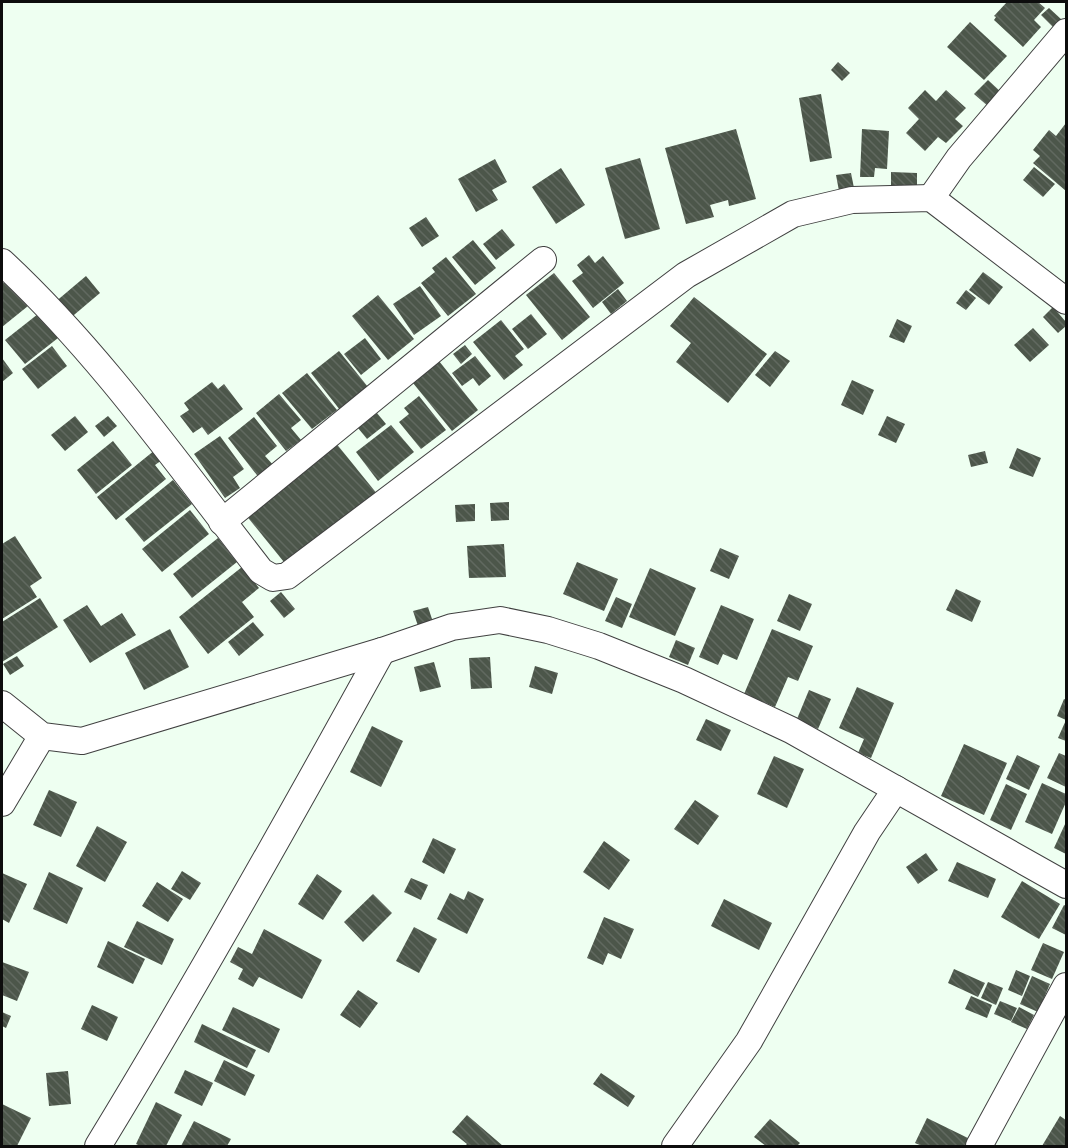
<svg xmlns="http://www.w3.org/2000/svg" width="1068" height="1148" font-family="'Times New Roman',serif">
	<style>
		.building { fill: url(#building-back-hatch) }
		.lines { fill: none; stroke-linecap: round; stroke-linejoin: round }
		.minor-casing { stroke: #404040; stroke-width: 28 }
		.minor { stroke: #fff; stroke-width: 26 }
	</style>
	<defs>
		<pattern id="building-back-hatch" width="6" height="6" patternUnits="userSpaceOnUse" patternTransform="scale(1.5)"><rect width="6" height="6" fill="#4c564a"/><path d="M-1 5l2 2M0 0l6 6M5-1l2 2" fill="none" stroke="#616960"/></pattern>
	</defs>
	<rect width="100%" height="100%" fill="#eefff1"/>
	<g class="building">
		<polygon points="1007,2 1038,2 1045,8 1034,20 1041,27 1023,47 994,20 996,17 994,16"/>
		<polygon points="1049,8 1062,20 1054,28 1041,15"/>
		<polygon points="970,22 1007,56 984,80 947,47"/>
		<polygon points="838,62 850,73 842,81 831,70"/>
		<polygon points="988,80 1002,93 989,107 974,94"/>
		<polygon points="925,90 936,101 946,90 966,108 955,119 963,126 946,143 938,137 925,151 906,133 919,119 908,108"/>
		<polygon points="821,94 832,158 810,162 799,98"/>
		<polygon points="1066,123 1066,191 1033,163 1040,156 1033,150 1049,130 1056,136"/>
		<polygon points="736,129 756,199 729,206 728,200 710,205 714,217 686,224 665,148"/>
		<polygon points="862,129 889,131 887,169 875,168 874,177 860,177"/>
		<polygon points="640,158 660,229 625,239 605,168"/>
		<polygon points="495,159 507,182 492,190 498,200 476,212 458,179"/>
		<polygon points="1034,167 1055,184 1043,197 1023,180"/>
		<polygon points="561,168 585,205 556,224 532,187"/>
		<polygon points="891,172 917,173 917,187 891,186"/>
		<polygon points="851,173 854,188 839,191 836,175"/>
		<polygon points="426,217 439,236 422,247 409,228"/>
		<polygon points="502,229 515,245 496,260 483,244"/>
		<polygon points="473,240 496,268 475,285 452,257"/>
		<polygon points="589,255 595,263 603,256 624,283 593,308 572,281 583,273 577,265"/>
		<polygon points="446,257 476,294 448,316 421,283 435,272 432,268"/>
		<polygon points="983,272 1003,287 989,305 969,290"/>
		<polygon points="554,273 590,317 562,340 526,295"/>
		<polygon points="86,276 100,293 68,320 54,303"/>
		<polygon points="7,280 28,306 2,327 2,284"/>
		<polygon points="420,286 441,316 414,335 393,304"/>
		<polygon points="618,289 627,301 611,314 602,302"/>
		<polygon points="966,290 976,298 966,310 956,303"/>
		<polygon points="378,295 414,339 388,360 352,316"/>
		<polygon points="694,297 767,354 728,403 676,362 691,343 670,326"/>
		<polygon points="1053,307 1066,322 1066,326 1058,333 1043,317"/>
		<polygon points="38,314 58,338 25,364 5,340"/>
		<polygon points="531,314 547,334 528,349 512,329"/>
		<polygon points="897,319 912,326 904,343 889,337"/>
		<polygon points="501,320 524,349 515,356 523,365 504,380 473,342"/>
		<polygon points="1033,328 1049,345 1030,362 1014,345"/>
		<polygon points="365,338 381,359 361,375 344,354"/>
		<polygon points="465,345 472,354 461,364 453,354"/>
		<polygon points="52,346 67,366 38,389 22,369"/>
		<polygon points="339,351 368,387 340,410 311,373"/>
		<polygon points="775,351 790,361 770,387 755,375"/>
		<polygon points="475,356 491,376 479,386 473,378 462,386 452,373"/>
		<polygon points="2,358 13,373 2,382"/>
		<polygon points="439,361 478,410 452,431 413,383"/>
		<polygon points="307,373 337,410 312,429 282,393"/>
		<polygon points="852,380 874,390 863,415 841,405"/>
		<polygon points="212,382 218,389 224,384 243,409 208,435 202,427 193,433 180,416 189,410 184,403"/>
		<polygon points="279,394 301,420 291,428 301,440 286,451 256,413"/>
		<polygon points="419,396 446,430 421,449 399,422 409,414 404,408"/>
		<polygon points="377,413 386,424 367,439 358,428"/>
		<polygon points="75,416 88,432 65,451 51,435"/>
		<polygon points="108,416 117,426 104,437 95,426"/>
		<polygon points="887,416 905,424 896,443 878,435"/>
		<polygon points="254,417 277,446 265,456 275,467 260,479 228,438"/>
		<polygon points="391,425 414,452 378,481 356,452"/>
		<polygon points="220,436 244,469 233,477 240,488 225,498 194,454"/>
		<polygon points="113,441 132,465 96,494 77,470"/>
		<polygon points="335,442 378,495 288,567 245,514"/>
		<polygon points="1017,448 1041,458 1033,477 1009,468"/>
		<polygon points="155,450 162,460 155,465 166,479 116,520 97,497"/>
		<polygon points="985,451 988,463 971,467 968,455"/>
		<polygon points="173,480 192,504 144,542 125,519"/>
		<polygon points="509,502 509,520 491,521 490,503"/>
		<polygon points="475,504 475,521 456,522 455,505"/>
		<polygon points="190,510 209,534 162,572 142,549"/>
		<polygon points="15,536 42,578 30,586 37,597 2,619 2,544"/>
		<polygon points="218,538 237,562 192,598 173,574"/>
		<polygon points="504,544 506,577 469,578 467,546"/>
		<polygon points="720,548 739,556 729,579 710,571"/>
		<polygon points="577,562 618,579 604,611 563,594"/>
		<polygon points="242,567 259,588 242,602 254,617 208,654 179,617"/>
		<polygon points="650,568 696,588 675,636 629,617"/>
		<polygon points="956,589 981,601 972,622 946,610"/>
		<polygon points="281,592 295,609 284,618 270,601"/>
		<polygon points="789,594 812,604 800,631 777,621"/>
		<polygon points="616,597 632,604 622,628 605,621"/>
		<polygon points="40,598 58,627 2,662 2,622"/>
		<polygon points="87,605 101,626 122,613 136,635 90,663 63,620"/>
		<polygon points="721,605 754,619 737,660 723,654 718,665 699,657"/>
		<polygon points="428,607 433,622 418,626 413,611"/>
		<polygon points="253,622 264,635 239,656 228,642"/>
		<polygon points="170,629 189,667 144,690 125,653"/>
		<polygon points="772,629 813,646 798,681 788,677 775,707 744,694"/>
		<polygon points="676,640 695,648 688,665 669,657"/>
		<polygon points="17,656 24,666 10,675 3,664"/>
		<polygon points="490,657 492,688 471,689 469,658"/>
		<polygon points="434,662 441,687 420,692 414,667"/>
		<polygon points="535,666 558,673 552,694 529,687"/>
		<polygon points="857,687 894,703 871,758 858,753 864,739 839,728"/>
		<polygon points="809,690 831,699 818,729 797,719"/>
		<polygon points="1064,699 1066,700 1066,741 1058,738 1066,720 1057,716"/>
		<polygon points="706,719 731,730 721,751 696,740"/>
		<polygon points="372,726 403,741 381,787 350,772"/>
		<polygon points="964,744 1007,763 984,815 941,796"/>
		<polygon points="1059,753 1066,756 1066,787 1047,778"/>
		<polygon points="1017,755 1040,766 1029,790 1006,779"/>
		<polygon points="774,756 804,769 787,808 757,794"/>
		<polygon points="1042,783 1066,794 1066,802 1052,834 1025,822"/>
		<polygon points="1006,784 1027,794 1011,830 990,820"/>
		<polygon points="49,790 77,802 61,837 33,825"/>
		<polygon points="695,800 719,816 698,845 674,829"/>
		<polygon points="1066,822 1066,854 1054,848"/>
		<polygon points="97,826 127,842 105,882 76,866"/>
		<polygon points="433,838 456,849 444,874 422,862"/>
		<polygon points="604,841 630,860 609,890 583,872"/>
		<polygon points="926,853 938,870 918,884 906,867"/>
		<polygon points="957,862 996,879 988,898 948,881"/>
		<polygon points="182,871 201,883 190,900 171,889"/>
		<polygon points="49,872 83,888 67,924 33,909"/>
		<polygon points="2,873 27,884 9,923 2,919"/>
		<polygon points="317,874 342,891 323,920 298,904"/>
		<polygon points="411,878 428,885 421,900 404,892"/>
		<polygon points="1022,881 1060,904 1039,939 1001,917"/>
		<polygon points="157,882 183,899 168,922 142,906"/>
		<polygon points="468,891 484,899 467,934 437,919 450,893 464,900"/>
		<polygon points="373,894 392,913 363,942 344,922"/>
		<polygon points="724,899 772,923 759,950 711,926"/>
		<polygon points="1064,905 1066,906 1066,935 1052,928"/>
		<polygon points="604,917 634,929 621,959 608,953 603,965 587,958"/>
		<polygon points="137,921 174,939 162,965 124,947"/>
		<polygon points="414,927 437,939 419,973 396,961"/>
		<polygon points="264,929 322,960 302,999 259,977 253,987 238,979 243,969 230,962 238,947 252,954"/>
		<polygon points="108,941 145,959 133,984 97,967"/>
		<polygon points="1043,943 1064,952 1052,979 1031,970"/>
		<polygon points="2,962 29,972 17,1001 2,995"/>
		<polygon points="954,969 985,983 978,997 948,983"/>
		<polygon points="1016,970 1030,976 1022,996 1008,990"/>
		<polygon points="1032,976 1050,984 1038,1012 1020,1004"/>
		<polygon points="988,982 1003,988 996,1005 981,998"/>
		<polygon points="358,990 378,1003 360,1028 340,1015"/>
		<polygon points="971,996 992,1005 987,1018 965,1009"/>
		<polygon points="1000,1001 1017,1008 1011,1021 994,1014"/>
		<polygon points="92,1005 118,1017 107,1041 81,1029"/>
		<polygon points="233,1007 280,1029 269,1053 222,1030"/>
		<polygon points="1019,1007 1034,1015 1027,1029 1011,1022"/>
		<polygon points="2,1012 11,1016 6,1028 2,1026"/>
		<polygon points="202,1024 256,1050 247,1068 194,1042"/>
		<polygon points="224,1060 255,1075 245,1096 214,1081"/>
		<polygon points="185,1070 213,1083 202,1106 174,1093"/>
		<polygon points="68,1071 71,1104 49,1106 46,1073"/>
		<polygon points="601,1073 635,1096 628,1107 593,1084"/>
		<polygon points="156,1102 182,1115 166,1146 140,1146 136,1144"/>
		<polygon points="2,1104 31,1118 17,1146 2,1146"/>
		<polygon points="467,1115 503,1146 465,1146 467,1144 452,1132"/>
		<polygon points="1060,1116 1066,1120 1066,1146 1042,1146"/>
		<polygon points="927,1118 972,1140 969,1146 922,1146 915,1143"/>
		<polygon points="770,1119 800,1143 797,1146 766,1146 754,1137"/>
		<polygon points="194,1121 231,1139 227,1146 181,1146"/>
	</g>
	<g class="lines">
		<g class="minor-casing">
			<g id="minor">
				<polyline points="931,198 959,158 1066,32"/>
				<path d="M2,262C100,353 179,466 261,571L273,578L287,576L686,275L793,214L852,200L931,198L1066,301"/>
				<polyline points="222,522 543,260"/>
				<polyline points="2,704 42,736 82,741 382,651 452,627 500,620 548,630 599,646 684,680 791,730 1066,885"/>
				<polyline points="2,803 42,736"/>
				<path d="M98,1146C197,984 290,818 382,651"/>
				<polyline points="675,1146 749,1041 867,832 896,789"/>
				<polyline points="979,1146 1066,986"/>
			</g>
		</g>
		<use href="#minor" class="minor"/>
	</g>
	<rect width="1068" height="1148" fill="none" stroke="#0d0d0d" stroke-width="6"/>
</svg>
